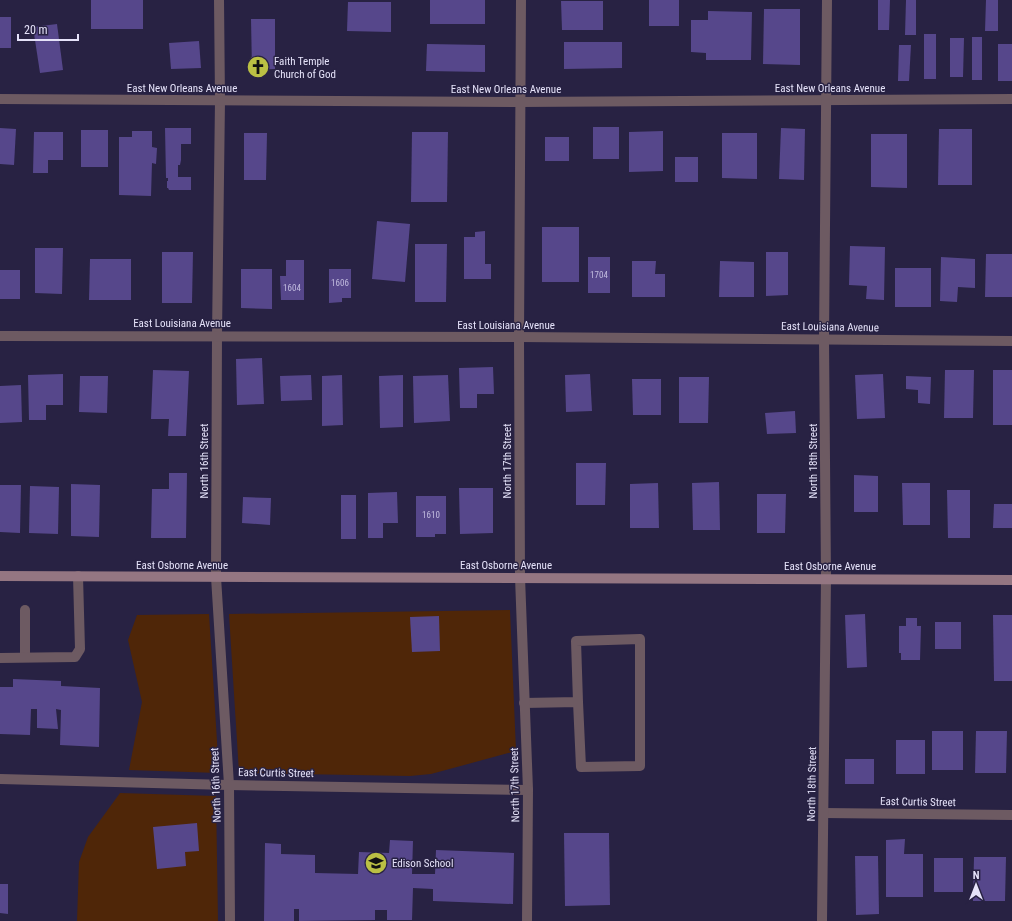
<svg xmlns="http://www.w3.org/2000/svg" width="1012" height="921" font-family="'Roboto Condensed',sans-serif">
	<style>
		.green { fill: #4f2608 }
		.building { fill: #56478b }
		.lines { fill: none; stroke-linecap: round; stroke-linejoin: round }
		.lane { stroke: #6d5a62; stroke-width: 10 }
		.street { stroke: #6d5a62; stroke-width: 10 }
		.secondary { stroke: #947682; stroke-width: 10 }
		.labels { text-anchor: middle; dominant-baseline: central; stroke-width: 3; stroke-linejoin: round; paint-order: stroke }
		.number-label { font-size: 9px; fill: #c1bbde }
		.poi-label { font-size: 11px; fill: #e5e2f9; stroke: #282243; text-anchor: start }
		.street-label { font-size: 11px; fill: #e5e2f9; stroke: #282243 }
	</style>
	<rect width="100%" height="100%" fill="#282243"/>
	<g class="green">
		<polygon points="510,610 516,751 431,774 410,776 239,773 229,614"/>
		<polygon points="209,614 219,773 129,770 142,702 128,640 137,615"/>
		<polygon points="120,793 216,796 218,921 77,921 79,862 88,837"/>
	</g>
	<g class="building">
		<rect x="91" y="0" width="52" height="29"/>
		<rect x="430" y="0" width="55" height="24"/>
		<rect x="649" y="0" width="30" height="26"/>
		<polygon points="878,0 890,0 889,30 878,30"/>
		<polygon points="906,0 916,0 916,35 905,35"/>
		<polygon points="986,0 998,0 998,31 985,31"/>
		<polygon points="561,1 603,1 603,30 562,30"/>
		<polygon points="348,2 391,2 391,32 347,31"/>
		<polygon points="764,9 800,9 800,65 763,64"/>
		<polygon points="708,11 752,12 751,60 706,60 706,53 691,52 691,20 708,20"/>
		<rect x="0" y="17" width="11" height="31"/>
		<polygon points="251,19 275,19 275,69 252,70"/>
		<polygon points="57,24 63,70 40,73 33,27"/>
		<rect x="924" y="34" width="12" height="45"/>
		<rect x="972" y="37" width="10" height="43"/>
		<polygon points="950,38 964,38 963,77 950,77"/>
		<polygon points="199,41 201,68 171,69 169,43"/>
		<polygon points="564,42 622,42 622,68 564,69"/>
		<polygon points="427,44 485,45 485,72 426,71"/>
		<rect x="998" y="44" width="14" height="37"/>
		<polygon points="899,45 911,45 909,81 898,81"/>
		<rect x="593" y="127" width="26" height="32"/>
		<polygon points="0,128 16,129 14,165 0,164"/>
		<polygon points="165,128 191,128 191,144 181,144 181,160 180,165 178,165 178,177 191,177 191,190 169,190 168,188 167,188 167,181 168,181 168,178 166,178"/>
		<polygon points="781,128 805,129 804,180 779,179"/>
		<polygon points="939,129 972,129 972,185 938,185"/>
		<rect x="81" y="130" width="27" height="37"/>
		<polygon points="132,131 152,131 152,147 157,148 156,164 152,163 151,196 119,195 119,137 132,137"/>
		<polygon points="663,131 663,171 629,172 629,132"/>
		<polygon points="34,132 63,132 63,160 48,160 48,173 33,173"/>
		<polygon points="412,132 448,132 447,202 411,202"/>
		<polygon points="244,133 267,133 266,180 244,180"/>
		<polygon points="722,133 757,133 757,179 722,178"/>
		<polygon points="871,134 907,134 907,188 871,187"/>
		<rect x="545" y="137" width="24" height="24"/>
		<rect x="675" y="157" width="23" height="25"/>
		<polygon points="377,221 410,224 405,282 372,279"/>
		<rect x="542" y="227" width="37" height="55"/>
		<polygon points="485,231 485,264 491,264 491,279 464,279 464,237 475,237 475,232"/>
		<polygon points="415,244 447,244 446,302 415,302"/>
		<polygon points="850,246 885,247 884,300 866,299 867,286 849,285"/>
		<polygon points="35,248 63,248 62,294 35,293"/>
		<polygon points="162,252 193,252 192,303 162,303"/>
		<polygon points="766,252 788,252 788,295 766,296"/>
		<polygon points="986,254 1012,254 1012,297 985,297"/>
		<rect x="588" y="257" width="22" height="36"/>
		<polygon points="941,257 975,259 975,288 958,287 957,302 940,301"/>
		<polygon points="90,259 131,259 131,300 89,300"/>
		<polygon points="286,260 304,260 304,300 281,300 280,276 286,276"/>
		<polygon points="632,261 656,261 655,274 665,274 665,297 632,297"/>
		<polygon points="720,261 754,262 754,297 719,297"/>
		<rect x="895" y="268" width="36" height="39"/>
		<polygon points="241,269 272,269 272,309 241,308"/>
		<polygon points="329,269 351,269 351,298 342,298 342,302 329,303"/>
		<rect x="0" y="270" width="20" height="29"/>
		<polygon points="262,358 264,404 237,405 236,359"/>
		<polygon points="493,367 494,394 477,394 477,408 460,408 459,368"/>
		<polygon points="153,370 189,371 186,436 168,436 169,419 151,419"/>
		<polygon points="945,370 974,370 973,418 944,418"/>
		<rect x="993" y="370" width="19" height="55"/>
		<polygon points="63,374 63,405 46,405 46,420 29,420 28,375"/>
		<polygon points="590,374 592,411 566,412 565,375"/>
		<polygon points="883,374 885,418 857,419 855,375"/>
		<polygon points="311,375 312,400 281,401 280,376"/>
		<polygon points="342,375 343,425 322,426 322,376"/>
		<polygon points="403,375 403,427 380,428 379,376"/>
		<polygon points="448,375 450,421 414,423 413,376"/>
		<polygon points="80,376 108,376 107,413 79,412"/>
		<polygon points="906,376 931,377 930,404 918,403 918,390 906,389"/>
		<polygon points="679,377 709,377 708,423 679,423"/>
		<polygon points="632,379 661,379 661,415 633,415"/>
		<polygon points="21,385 22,422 0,423 0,386"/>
		<polygon points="795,411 796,433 767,434 765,413"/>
		<polygon points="576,463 606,463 605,505 576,505"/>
		<polygon points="169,473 187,473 186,538 151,538 152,489 169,489"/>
		<polygon points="854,475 878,476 878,512 854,512"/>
		<polygon points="719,482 720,530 693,530 692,483"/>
		<polygon points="658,483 659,528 630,528 630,484"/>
		<polygon points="902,483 930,483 930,525 903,525"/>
		<polygon points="71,484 100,485 99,537 71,536"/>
		<polygon points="0,485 21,485 20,533 0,532"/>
		<polygon points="30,486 59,487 58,534 29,533"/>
		<polygon points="459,488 493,488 493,533 460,534"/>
		<polygon points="947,490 970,490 970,538 948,538"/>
		<polygon points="397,492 398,523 383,523 383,538 368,538 368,493"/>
		<polygon points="757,494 786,494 785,533 757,533"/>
		<rect x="341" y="495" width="15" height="44"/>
		<polygon points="416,496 446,496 446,534 435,534 435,537 416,537"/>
		<polygon points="243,497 271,498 270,525 242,523"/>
		<polygon points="994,504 1012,504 1012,528 993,528"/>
		<polygon points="865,614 867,667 847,668 845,615"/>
		<polygon points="993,615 1012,615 1012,681 994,681"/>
		<polygon points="439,616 440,651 412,652 410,617"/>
		<polygon points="906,618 917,618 917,626 921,626 920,660 901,660 901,653 899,653 899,626 906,626"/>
		<rect x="935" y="622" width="26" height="27"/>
		<polygon points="13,679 61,681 61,686 100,688 99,747 60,745 61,710 56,709 58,729 37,728 37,709 31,709 30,735 0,734 0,687 13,687"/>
		<rect x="932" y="731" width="31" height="39"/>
		<polygon points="976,731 1007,731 1006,773 975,773"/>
		<rect x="896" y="740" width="29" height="34"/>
		<rect x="845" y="759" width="29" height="25"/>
		<polygon points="197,823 199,851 185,852 186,866 157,869 153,827"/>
		<polygon points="564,833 609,833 610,905 565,906"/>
		<polygon points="905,839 904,854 923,854 923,897 886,897 886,840"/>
		<polygon points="390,840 413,841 412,874 435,874 436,850 514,853 513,904 433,901 433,889 413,888 412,920 387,920 387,910 375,910 375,920 299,921 299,909 294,909 294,921 264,921 265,843 281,844 281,854 315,855 315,873 358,874 359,852 389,853"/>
		<polygon points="855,856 878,856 879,914 856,915"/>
		<polygon points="974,857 1006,857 1005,901 973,901"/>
		<rect x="934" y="858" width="29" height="34"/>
		<polygon points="0,884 8,884 8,914 0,913"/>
	</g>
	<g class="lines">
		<g class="lane">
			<polyline points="25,610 25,657"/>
			<polyline points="0,658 75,657 80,649 78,576"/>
			<polyline points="524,703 578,702 576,641 640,639 640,766 581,767 578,702"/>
		</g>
		<g class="street">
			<polyline points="219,0 220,100 217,335 216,577 229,785 230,921"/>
			<polyline points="521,0 519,337 520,577 528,790 527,921"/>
			<polyline points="0,99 521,102 1012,99"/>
			<polyline points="0,336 519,337 1012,341"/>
			<polyline points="0,779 229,785 528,790"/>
			<polyline points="824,813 1012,815"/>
			<polyline points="822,921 826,578 824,339 827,0"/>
		</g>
		<polyline class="secondary" points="0,576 1012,580"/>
	</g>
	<defs>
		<g id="church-disc" transform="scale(1.15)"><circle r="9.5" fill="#bbc044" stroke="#282243"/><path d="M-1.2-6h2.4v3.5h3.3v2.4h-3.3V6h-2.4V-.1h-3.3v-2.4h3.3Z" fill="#111"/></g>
		<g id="school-disc" transform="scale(1.15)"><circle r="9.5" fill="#bbc044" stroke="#282243"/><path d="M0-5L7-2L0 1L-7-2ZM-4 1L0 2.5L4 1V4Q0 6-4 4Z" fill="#111"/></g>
	</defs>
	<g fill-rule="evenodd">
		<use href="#church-disc" x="258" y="67"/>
		<use href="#school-disc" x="376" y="863"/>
	</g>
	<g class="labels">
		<g class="number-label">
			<text x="599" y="275">1704</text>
			<text x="340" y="283">1606</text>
			<text x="292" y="288">1604</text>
			<text x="431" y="515">1610</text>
		</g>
		<g class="poi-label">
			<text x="274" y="61">Faith Temple<tspan x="274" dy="13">Church of God</tspan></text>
			<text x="392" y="863">Edison School</text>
		</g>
		<g class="street-label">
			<text x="182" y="88">East New Orleans Avenue</text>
			<text x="830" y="88">East New Orleans Avenue</text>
			<text x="506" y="89">East New Orleans Avenue</text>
			<text x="182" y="323">East Louisiana Avenue</text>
			<text x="506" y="325">East Louisiana Avenue</text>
			<text transform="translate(830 327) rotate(1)">East Louisiana Avenue</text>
			<text transform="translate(204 461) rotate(-90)">North 16th Street</text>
			<text transform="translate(507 461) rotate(-90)">North 17th Street</text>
			<text transform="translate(813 461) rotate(-90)">North 18th Street</text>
			<text x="182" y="565">East Osborne Avenue</text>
			<text x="506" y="565">East Osborne Avenue</text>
			<text x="830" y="566">East Osborne Avenue</text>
			<text transform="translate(276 773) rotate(1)">East Curtis Street</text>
			<text transform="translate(812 784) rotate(-89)">North 18th Street</text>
			<text transform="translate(216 785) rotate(-92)">North 16th Street</text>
			<text transform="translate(515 785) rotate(-91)">North 17th Street</text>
			<text transform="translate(918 802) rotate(1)">East Curtis Street</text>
		</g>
	</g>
	<g transform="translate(976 885)" stroke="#282243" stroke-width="3" paint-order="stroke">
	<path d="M0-3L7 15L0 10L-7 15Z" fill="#e5e2f9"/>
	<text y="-6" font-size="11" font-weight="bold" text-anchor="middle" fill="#e5e2f9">N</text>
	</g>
	<path d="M18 34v6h60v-6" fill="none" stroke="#e5e2f9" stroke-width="2"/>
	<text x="24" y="34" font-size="12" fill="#e5e2f9" stroke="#282243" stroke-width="3" paint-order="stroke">20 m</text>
</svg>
